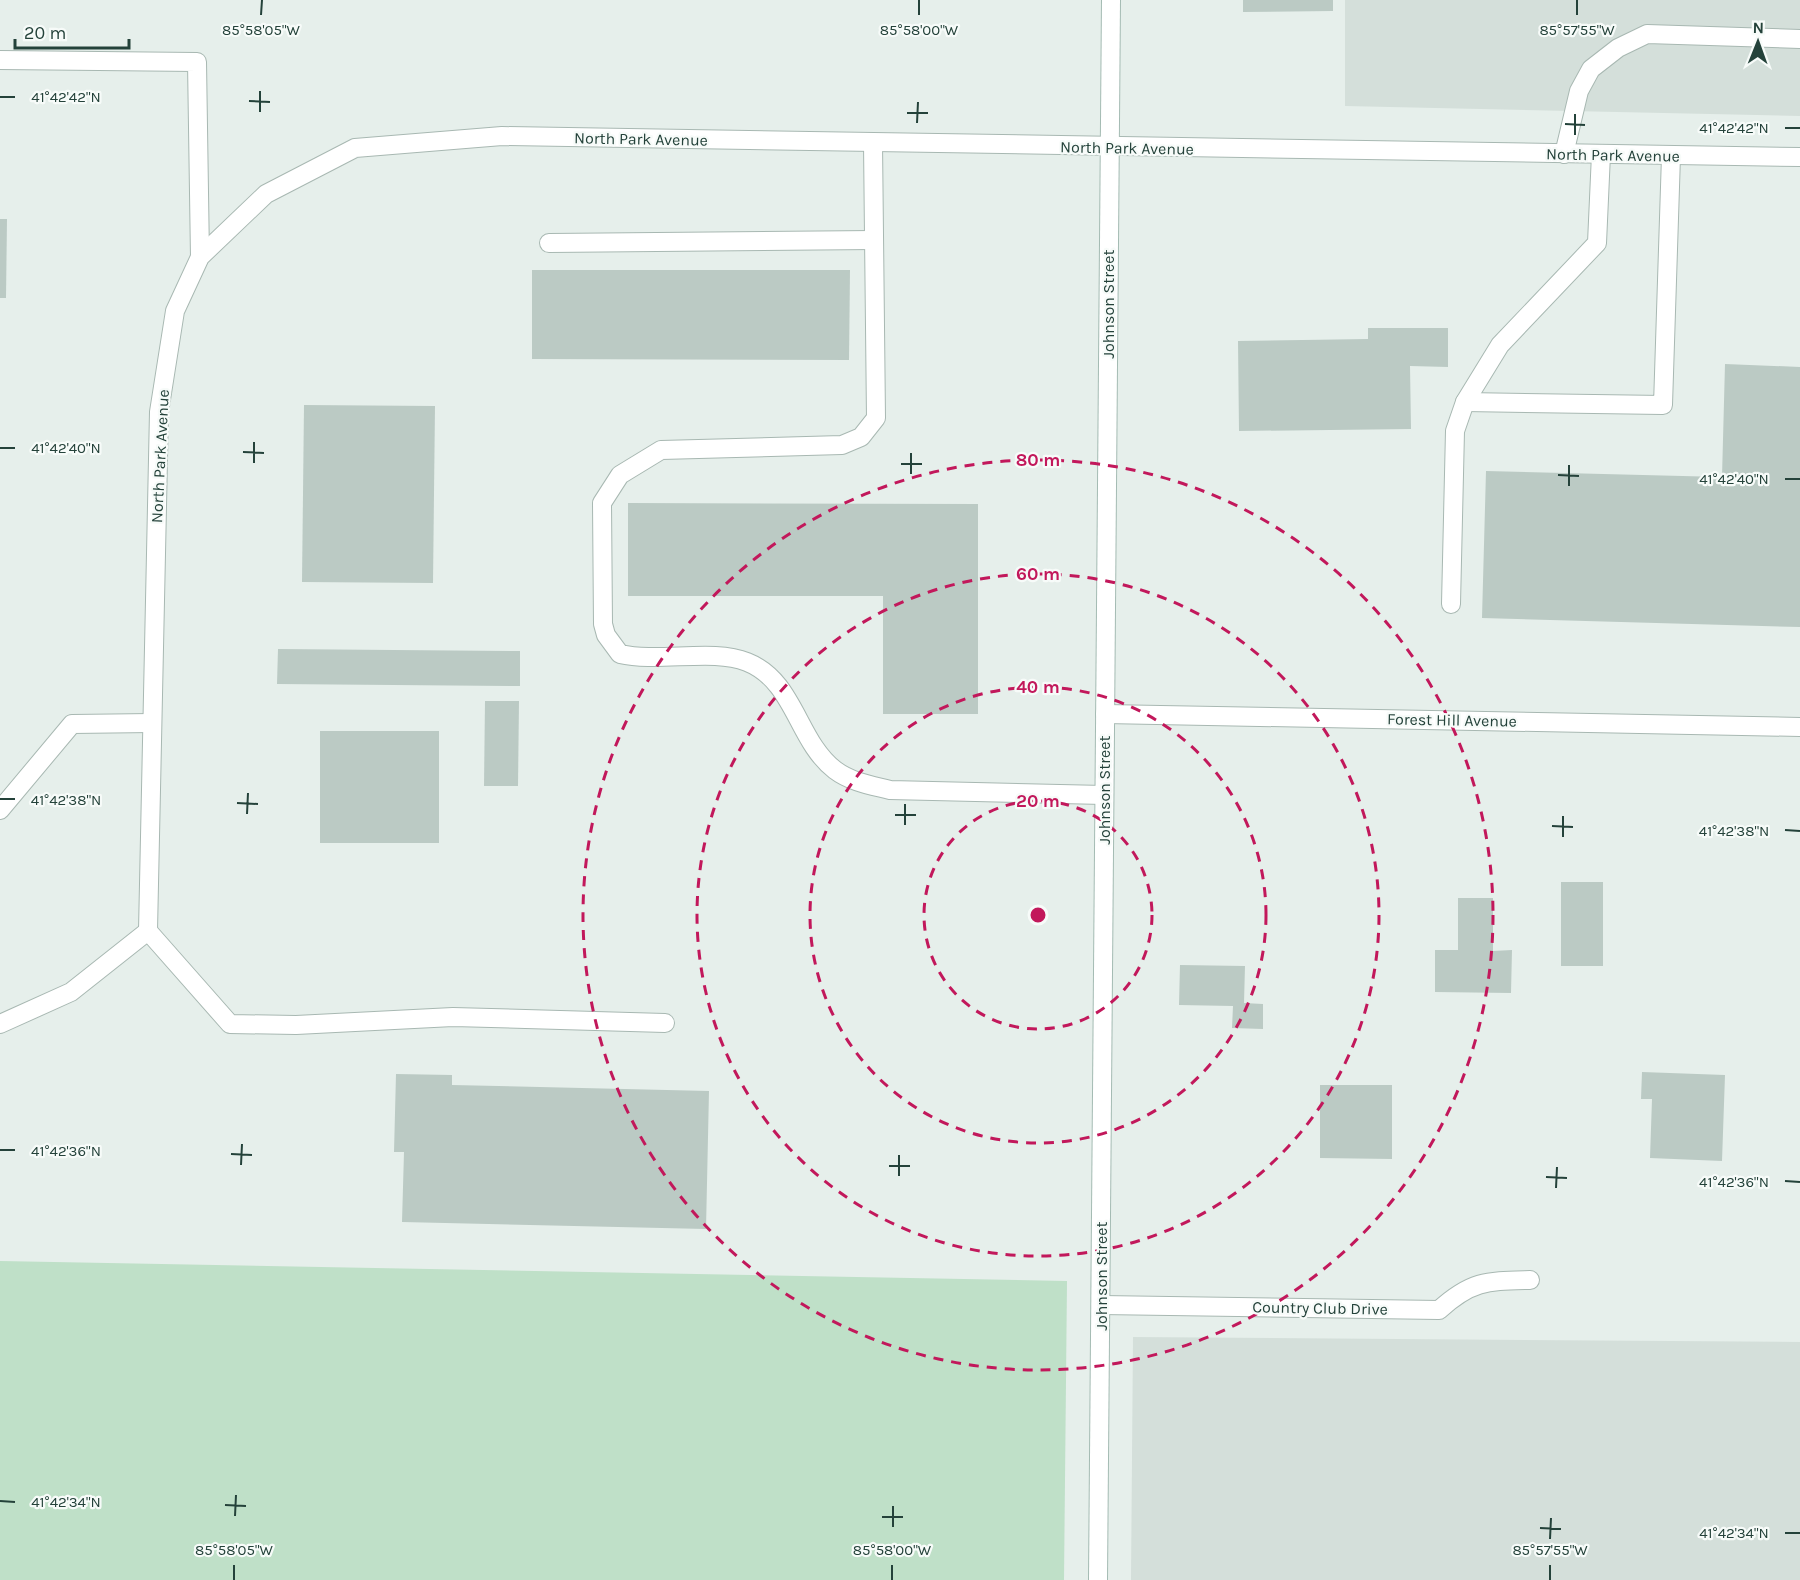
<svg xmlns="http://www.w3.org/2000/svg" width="1800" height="1580" font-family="Karla,sans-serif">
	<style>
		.built { fill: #d4dfda }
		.green { fill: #bfe0c8 }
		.building { fill: #bbcac4 }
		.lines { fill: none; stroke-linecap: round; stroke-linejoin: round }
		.lane-casing { stroke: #a8b8b2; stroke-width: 20 }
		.street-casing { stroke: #a8b8b2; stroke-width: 20 }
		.secondary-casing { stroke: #a4bbb3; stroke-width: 20 }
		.lane { stroke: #fff; stroke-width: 18 }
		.street { stroke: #fff; stroke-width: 18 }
		.secondary { stroke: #fff; stroke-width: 18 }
		.ticks { fill: none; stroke: #24423a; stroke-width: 2 }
		.ring { fill: none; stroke: #c2185b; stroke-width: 3; stroke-dasharray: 10 8 }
		.labels { text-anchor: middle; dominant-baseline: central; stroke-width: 4.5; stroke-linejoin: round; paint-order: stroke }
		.street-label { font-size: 16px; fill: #24423a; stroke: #f7fbf9 }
		.ticks-label { font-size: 15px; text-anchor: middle; fill: #24423a; stroke: #f7fbf9; stroke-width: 4.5; stroke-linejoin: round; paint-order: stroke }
		.centre { fill: #c2185b; stroke: #f7fbf9; stroke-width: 3 }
		.ring-label { font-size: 18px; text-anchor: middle; font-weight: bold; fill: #c2185b; stroke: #f7fbf9; stroke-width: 4.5; stroke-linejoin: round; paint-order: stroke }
	</style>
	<rect width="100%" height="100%" fill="#e6efeb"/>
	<g class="built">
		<polygon points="1345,0 1800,0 1800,116 1345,106"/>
		<polygon points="1133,1337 1800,1342 1800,1580 1131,1580"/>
	</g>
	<polygon class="green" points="0,1261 1067,1281 1064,1580 0,1580"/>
	<g class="building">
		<polygon points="1243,0 1333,0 1333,11 1243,12"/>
		<polygon points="0,219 7,219 6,298 0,298"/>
		<polygon points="532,270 850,270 849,360 532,359"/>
		<polygon points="1368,328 1448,328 1448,367 1410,366 1411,429 1239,431 1238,341 1368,339"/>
		<polygon points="1725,364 1800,367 1800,627 1482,618 1486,471 1722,477"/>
		<polygon points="304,405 435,406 433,583 302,582"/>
		<polygon points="628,503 978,504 978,714 883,714 883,596 628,596"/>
		<polygon points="278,649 520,651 520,686 277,684"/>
		<polygon points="485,701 519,701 518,786 484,786"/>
		<rect x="320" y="731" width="119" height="112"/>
		<rect x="1561" y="882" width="42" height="84"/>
		<polygon points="1458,898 1493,898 1493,951 1512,950 1511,993 1435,992 1435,950 1458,950"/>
		<polygon points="1180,965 1245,966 1244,1003 1263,1004 1263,1029 1232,1028 1233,1006 1179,1005"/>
		<polygon points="1642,1072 1725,1075 1722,1161 1650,1158 1652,1099 1641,1099"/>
		<polygon points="396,1074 452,1075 452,1085 709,1091 706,1229 402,1222 404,1152 394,1152"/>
		<polygon points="1320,1085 1392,1085 1392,1159 1320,1158"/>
	</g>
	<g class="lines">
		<g class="lane-casing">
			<g id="lane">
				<polyline points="0,60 197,62 200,257"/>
				<path d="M873,143L876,418L861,437L842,445L661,450L620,475L602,503L603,624L606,635L620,654C659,663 713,648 747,662C795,681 797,741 835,770C851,782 870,785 890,790L1104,795"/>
				<polyline points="1564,154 1579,91 1591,69 1618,48 1647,34 1800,39"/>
				<polyline points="549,243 874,240"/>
				<polyline points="1465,402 1663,405 1671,156"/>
				<polyline points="1451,604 1455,431 1465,402 1500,345 1597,243 1601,154"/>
				<polyline points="0,810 72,724 152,723"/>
				<polyline points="0,1024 71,992 148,931 230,1024 296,1025 453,1017 665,1023"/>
			</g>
		</g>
		<g class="street-casing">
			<g id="street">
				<polyline points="1105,714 1800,727"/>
				<polyline points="148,931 159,412 175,311 200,257 266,194 355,148 502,136 1800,157"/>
				<path d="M1101,1305L1439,1310C1472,1280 1488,1281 1530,1280"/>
			</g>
		</g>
		<g class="secondary-casing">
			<polyline id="secondary" points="1098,1580 1111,0"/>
		</g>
		<use href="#lane" class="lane"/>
		<use href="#street" class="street"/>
		<use href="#secondary" class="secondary"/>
	</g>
	<path class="ticks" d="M261,15L262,0M919,15V0M1577,15V0M0,97H15M249,101L270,102M260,112V91M907,113H928M917,123L918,102M1565,124L1585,125M1785,128H1800M1575,135V114M0,448H15M243,452L264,453M254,463V442M901,464H922M911,474V453M1558,475L1579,476M1785,479H1800M1569,486V465M0,799H15M237,803L258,804M247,814L248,793M895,815H916M905,825V804M1552,826L1573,827M1785,830L1800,831M1563,837V816M0,1150H15M231,1154L252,1155M241,1165L242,1144M889,1166H910M899,1176V1155M1546,1177L1567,1178M1785,1181L1800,1182M1556,1188L1557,1167M0,1501L15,1502M225,1505L246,1506M235,1516L236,1495M882,1517H903M893,1527V1506M1540,1528L1561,1529M1785,1533H1800M1550,1539L1551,1518M234,1580V1565M892,1580V1565M1550,1580V1565"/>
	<g class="ring">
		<circle cx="1038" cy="915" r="114"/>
		<circle cx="1038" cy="915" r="228"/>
		<circle cx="1038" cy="915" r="341"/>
		<circle cx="1038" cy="915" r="455"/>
	</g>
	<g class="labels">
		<g class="street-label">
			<text transform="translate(641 139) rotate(1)">North Park Avenue</text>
			<text transform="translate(1127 148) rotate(1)">North Park Avenue</text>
			<text transform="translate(1613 155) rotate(1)">North Park Avenue</text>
			<text transform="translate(1108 304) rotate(-90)">Johnson Street</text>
			<text transform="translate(160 456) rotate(-87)">North Park Avenue</text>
			<text transform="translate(1452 720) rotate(1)">Forest Hill Avenue</text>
			<text transform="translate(1104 790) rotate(-90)">Johnson Street</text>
			<text transform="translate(1101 1276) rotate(-90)">Johnson Street</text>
			<text transform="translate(1320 1308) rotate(1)">Country Club Drive</text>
		</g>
	</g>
	<g class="ticks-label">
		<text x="261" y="35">85°58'05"W</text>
		<text x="919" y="35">85°58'00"W</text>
		<text x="1577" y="35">85°57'55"W</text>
		<text x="66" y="102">41°42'42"N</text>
		<text x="1734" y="133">41°42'42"N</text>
		<text x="66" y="453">41°42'40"N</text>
		<text x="1734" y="484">41°42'40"N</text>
		<text x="66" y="805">41°42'38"N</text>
		<text x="1734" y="836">41°42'38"N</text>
		<text x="66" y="1156">41°42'36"N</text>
		<text x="1734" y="1187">41°42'36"N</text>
		<text x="66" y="1507">41°42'34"N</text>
		<text x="1734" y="1538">41°42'34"N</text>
		<text x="234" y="1555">85°58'05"W</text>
		<text x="892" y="1555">85°58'00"W</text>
		<text x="1550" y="1555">85°57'55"W</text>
	</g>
	<circle cx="1038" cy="915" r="9" class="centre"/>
	<g class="ring-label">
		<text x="1038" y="466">80 m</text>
		<text x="1038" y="580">60 m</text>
		<text x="1038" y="693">40 m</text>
		<text x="1038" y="807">20 m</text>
	</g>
	<g transform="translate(1758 42) rotate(1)" stroke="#f7fbf9" stroke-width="4.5" paint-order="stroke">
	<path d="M0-4.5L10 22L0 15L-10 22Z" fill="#24423a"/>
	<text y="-9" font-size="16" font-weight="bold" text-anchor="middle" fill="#24423a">N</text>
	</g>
	<path d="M15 39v9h114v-9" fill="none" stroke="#24423a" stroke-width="3"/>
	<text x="24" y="39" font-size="18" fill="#24423a" stroke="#f7fbf9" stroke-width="4.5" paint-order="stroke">20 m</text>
</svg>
